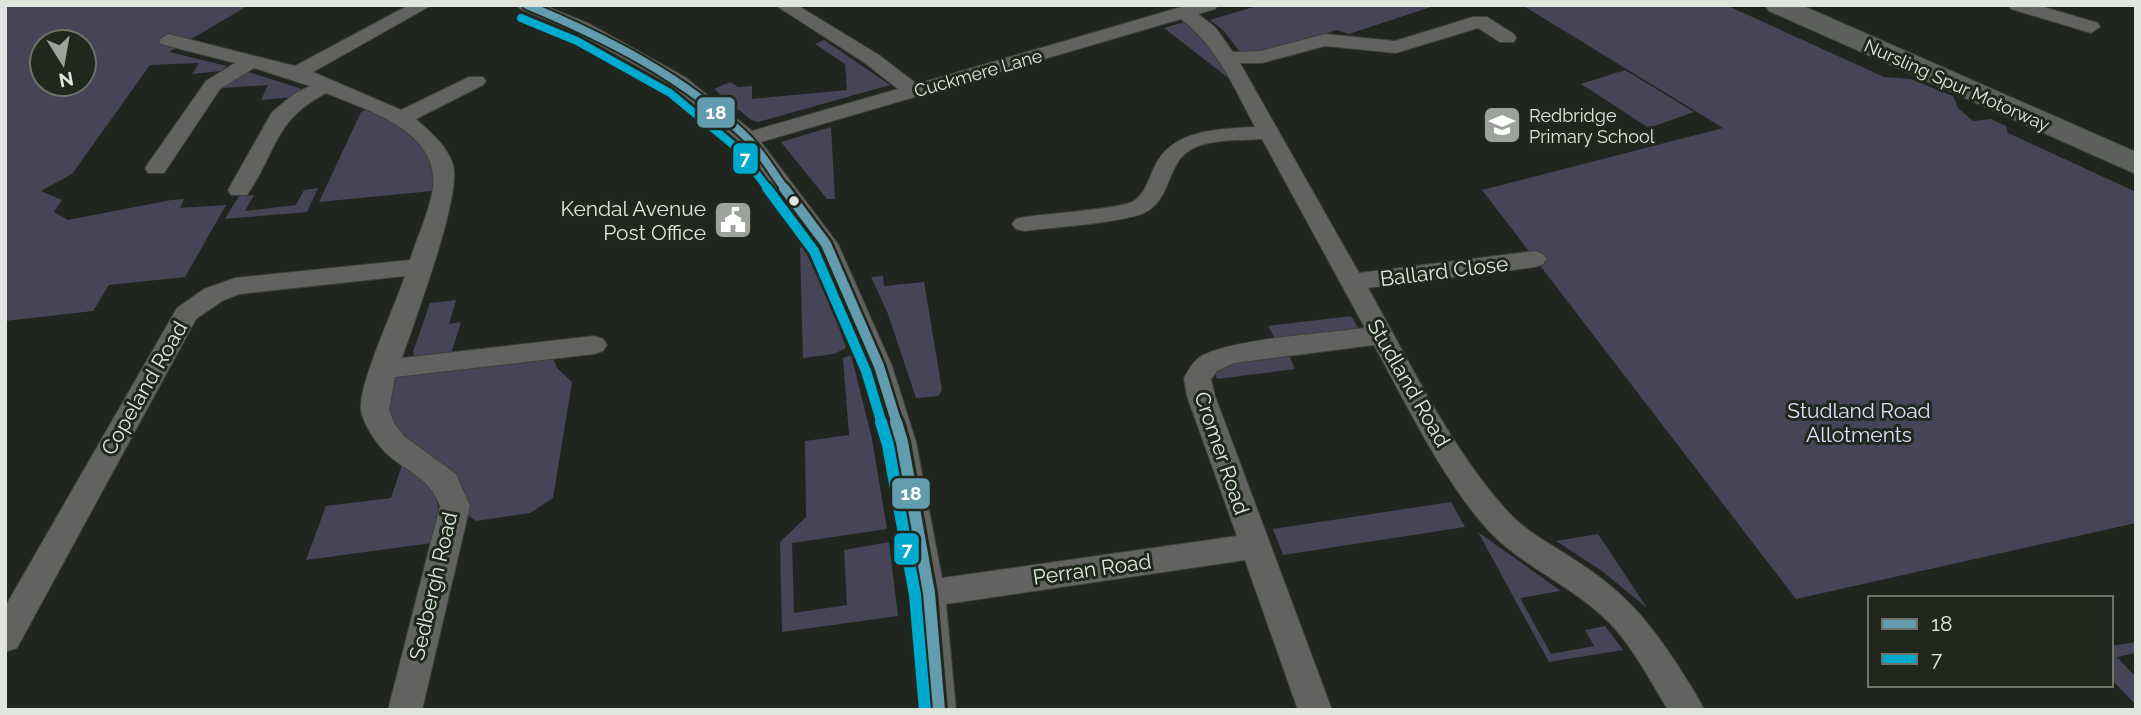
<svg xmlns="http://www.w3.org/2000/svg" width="2141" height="715" font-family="Raleway,sans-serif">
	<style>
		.green { fill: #464456; fill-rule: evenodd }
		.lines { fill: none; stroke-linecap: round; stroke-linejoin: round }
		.minor-casing { stroke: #3d3f3b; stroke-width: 2 }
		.motorway-casing { stroke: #3d3f3b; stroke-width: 2 }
		.minor { fill: #626361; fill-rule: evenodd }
		.motorway { fill: #5d605c; fill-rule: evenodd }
		.bus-1-far2-casing { stroke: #20281d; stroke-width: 12 }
		.bus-1-far1-casing { stroke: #20281d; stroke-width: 15 }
		.bus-1-casing { stroke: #20281d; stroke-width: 18 }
		.bus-2-far2-casing { stroke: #20281d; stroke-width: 12 }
		.bus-2-far1-casing { stroke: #20281d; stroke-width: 15 }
		.bus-2-casing { stroke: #20281d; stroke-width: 18 }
		.bus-1-far2 { stroke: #639baf; stroke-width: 8 }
		.bus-1-far1 { stroke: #639baf; stroke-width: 10 }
		.bus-1 { stroke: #639baf; stroke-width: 12 }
		.bus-2-far2 { stroke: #00a9ce; stroke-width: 8 }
		.bus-2-far1 { stroke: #00a9ce; stroke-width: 10 }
		.bus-2 { stroke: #00a9ce; stroke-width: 12 }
		.bus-dot { fill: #e0e6de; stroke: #20281d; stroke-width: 2.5 }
		.labels { text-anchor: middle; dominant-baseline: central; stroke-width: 6; stroke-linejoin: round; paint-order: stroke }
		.far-street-label { font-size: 18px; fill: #e0e6de; stroke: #20281d }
		.far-poi-label { font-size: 18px; fill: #e0e6de; stroke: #20281d; text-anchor: start }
		.poi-label { font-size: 21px; fill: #e0e6de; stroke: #20281d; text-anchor: end }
		.street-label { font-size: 21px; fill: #e0e6de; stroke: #20281d }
		.park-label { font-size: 21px; fill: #e2deff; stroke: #20281d }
		.line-badge { stroke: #20281d; stroke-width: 2.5 }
		.badge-label { font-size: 19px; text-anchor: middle; font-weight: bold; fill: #fff }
	</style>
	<rect width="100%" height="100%" fill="#212520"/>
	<g class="green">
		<path d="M5,5H249L169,52L227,66L221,71L192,74L199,63L150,65L72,174L41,191L62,200L54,212L68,220L171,200L184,199L180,208L226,205L185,277L109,285L93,311L5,321ZM42,42H84V84H42Z"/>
		<polygon points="1260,5 1437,5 1349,34 1337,30 1254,56 1240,52 1224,31 1210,20"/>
		<polygon points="1522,5 1726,5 1884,77 1911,79 1953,96 1958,108 1973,121 1991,119 2006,126 2008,133 2136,192 2136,523 1796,599 1482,190 1723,128"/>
		<polygon points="1188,21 1211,42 1231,77 1227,77 1164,28"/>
		<polygon points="824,40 890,85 758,122 751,120 714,89 730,82 738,87 752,86 752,99 847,90 845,64 815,44"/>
		<polygon points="242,70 302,89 294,97 261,100 268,85 222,88 226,79"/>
		<polygon points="1625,70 1694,112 1649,128 1581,84"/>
		<polygon points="368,109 398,123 429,153 436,185 432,191 319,202 361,112"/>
		<polygon points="831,127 835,199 827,199 781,142"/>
		<polygon points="318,188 307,212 225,219 239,196 254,195 245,211 296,205 304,190"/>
		<polygon points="803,247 830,301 846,348 834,354 803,358 800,248"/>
		<polygon points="883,276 884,286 924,282 942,390 938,396 916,398 888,314 871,277"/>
		<polygon points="456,300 449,324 461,322 451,354 415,357 413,352 430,303"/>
		<polygon points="1351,316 1359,329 1276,341 1268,326"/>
		<polygon points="1288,353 1295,369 1217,379 1213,369 1218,365"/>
		<polygon points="851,355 872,439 887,529 792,543 794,613 847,605 844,550 889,542 898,616 782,632 780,542 806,517 805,441 849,435 843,358"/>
		<polygon points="544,356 553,359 558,369 572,382 553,498 530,513 476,521 465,513 386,414 388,390 399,372"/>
		<path d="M404,459C439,492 444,494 432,543L306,560L326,506L391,498Z"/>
		<polygon points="1451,502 1465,527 1283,555 1273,529"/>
		<polygon points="1478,532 1561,591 1520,598 1551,654 1594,646 1585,630 1605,626 1623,650 1549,662"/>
		<polygon points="1598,534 1647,608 1602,571 1556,541"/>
		<polygon points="2136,642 2136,653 2117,657 2136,677 2136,705 2111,679 2111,646"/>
	</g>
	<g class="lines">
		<g class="minor-casing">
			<g id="minor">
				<path d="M409,5H432L313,72L401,110L469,77H483L486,81L483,85L416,119C430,132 447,145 453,165C462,196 414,322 402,358L594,336L603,339L607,345L603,351L594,354L395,377L389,410L394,423L404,436L456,474L470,506L422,710H388L440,506C429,476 405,472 384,451C375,441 362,422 361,409C359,382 395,307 405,276L239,294L222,301L196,319L17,648L5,652V607L177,308L204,289L235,278L410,260C417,237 430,211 433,187C439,130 366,110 326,93C273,121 278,150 247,195H231L228,190L272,112L294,94L310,86L254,68L220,89L164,173H148L145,168L206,81L235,63L161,44L159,40L168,34L295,66Z"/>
				<path d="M517,5H543L590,24L685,77L752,131L898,89L865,63L775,5H797L879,55L917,84L1188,5H1218L1215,9L1198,14L1215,27L1233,52L1261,51L1325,34L1395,41L1473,17H1487L1514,34L1516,38L1514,42H1500L1478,28L1396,53L1325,46L1262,63H1240L1359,273L1535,251L1543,254L1547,259L1543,264L1535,267L1368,288C1409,361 1452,451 1509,513C1529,534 1554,546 1578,562C1623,591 1648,620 1677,664C1686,679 1697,694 1704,710H1668C1648,677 1629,639 1600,614C1566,583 1521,565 1489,531C1443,481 1407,405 1374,345L1234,363L1217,371L1211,379L1215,396L1332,710H1298L1245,560L946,604L956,710H922L913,593L888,442L866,366L815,245L741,143L671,85L576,32L520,9ZM1181,19C1217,47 1234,87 1255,127C1219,129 1172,129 1155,166C1148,179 1146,194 1132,202C1117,209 1045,214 1024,217L1016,219L1012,224L1016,229L1024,231C1047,228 1130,222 1146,212C1167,200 1167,177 1180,159C1196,137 1238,141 1262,139L1365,328C1327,333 1229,339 1200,357C1193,361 1188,371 1184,378L1187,396L1237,536L942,578L916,442L892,366L838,244L761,142Z"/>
				<polygon points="2008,5 2037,5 2098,23 2100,27 2091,33 2011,9"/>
			</g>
		</g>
		<g class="motorway-casing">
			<polygon id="motorway" points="1765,5 1801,5 2136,152 2136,174 1769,11"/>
		</g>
		<use href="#minor" class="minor"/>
		<use href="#motorway" class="motorway"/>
		<g class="bus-1-far2-casing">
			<path id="bus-1-far2" d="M527,5C606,38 684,77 747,138C761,152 773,173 785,189"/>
		</g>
		<g class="bus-1-far1-casing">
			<polyline id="bus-1-far1" points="784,188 826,244 879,366 897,424"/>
		</g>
		<g class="bus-1-casing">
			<polyline id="bus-1" points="896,422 902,442 929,593 939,710"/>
		</g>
		<g class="bus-2-far2-casing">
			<polyline id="bus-2-far2" points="521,18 577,41 670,93 738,149 768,189"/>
		</g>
		<g class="bus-2-far1-casing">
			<polyline id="bus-2-far1" points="767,188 814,251 866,371 882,424"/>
		</g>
		<g class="bus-2-casing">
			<polyline id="bus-2" points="881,422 888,445 915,595 925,710"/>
		</g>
		<use href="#bus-1-far2" class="bus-1-far2"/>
		<use href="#bus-1-far1" class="bus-1-far1"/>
		<use href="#bus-1" class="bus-1"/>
		<use href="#bus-2-far2" class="bus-2-far2"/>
		<use href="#bus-2-far1" class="bus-2-far1"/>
		<use href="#bus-2" class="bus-2"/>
	</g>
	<defs>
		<g id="school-square" transform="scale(2.0125)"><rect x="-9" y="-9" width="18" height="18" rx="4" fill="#9da29c" stroke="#20281d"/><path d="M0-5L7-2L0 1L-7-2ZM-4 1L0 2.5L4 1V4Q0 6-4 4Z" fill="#fff"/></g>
		<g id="civic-square" transform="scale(2.0125)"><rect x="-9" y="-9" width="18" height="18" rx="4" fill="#9da29c" stroke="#20281d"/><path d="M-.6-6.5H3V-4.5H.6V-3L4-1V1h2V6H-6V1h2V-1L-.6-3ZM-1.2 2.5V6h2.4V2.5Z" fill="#fff"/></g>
	</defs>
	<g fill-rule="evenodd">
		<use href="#school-square" x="1502" y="125"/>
		<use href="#civic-square" x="733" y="220"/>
	</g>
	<circle class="bus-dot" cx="794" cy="201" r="6"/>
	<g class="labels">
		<g class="far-street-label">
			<text transform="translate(978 73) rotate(-16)">Cuckmere Lane</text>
			<text transform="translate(1957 85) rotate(24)">Nursling Spur Motorway</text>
		</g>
		<g class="far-poi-label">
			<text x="1529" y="115">Redbridge<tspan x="1529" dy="21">Primary School</tspan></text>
		</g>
		<g class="poi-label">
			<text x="706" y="208">Kendal Avenue<tspan x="706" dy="24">Post Office</tspan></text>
		</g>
		<g class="street-label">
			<text transform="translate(1444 271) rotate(-7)">Ballard Close</text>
			<text transform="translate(1409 383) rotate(60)">Studland Road</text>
			<text transform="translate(144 388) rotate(-60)">Copeland Road</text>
			<text transform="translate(1222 453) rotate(71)">Cromer Road</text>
			<text transform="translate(1092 569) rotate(-8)">Perran Road</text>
			<text transform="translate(433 586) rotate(-77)">Sedbergh Road</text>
		</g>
		<g class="park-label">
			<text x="1859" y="410">Studland Road<tspan x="1859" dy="24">Allotments</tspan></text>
		</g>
	</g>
	<g class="line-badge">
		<rect x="696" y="96" width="40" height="33" rx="7" fill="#639baf"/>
		<rect x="732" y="142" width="27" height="33" rx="7" fill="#00a9ce"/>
		<rect x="891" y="477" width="40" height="33" rx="7" fill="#639baf"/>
		<rect x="893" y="532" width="27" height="34" rx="7" fill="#00a9ce"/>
	</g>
	<g class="badge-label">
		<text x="716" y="119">18</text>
		<text x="745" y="165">7</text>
		<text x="911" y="500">18</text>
		<text x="907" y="556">7</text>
	</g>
	<rect width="2141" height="715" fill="none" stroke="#e0e6de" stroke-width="14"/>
	<rect x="1868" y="596" width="245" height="91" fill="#20281d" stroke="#6d746a" stroke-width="2"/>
	<rect x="1882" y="619" width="35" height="10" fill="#639baf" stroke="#6d746a" stroke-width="2"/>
	<text x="1931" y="631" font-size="21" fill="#e0e6de">18</text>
	<rect x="1882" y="654" width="35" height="10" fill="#00a9ce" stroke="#6d746a" stroke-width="2"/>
	<text x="1931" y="666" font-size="21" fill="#e0e6de">7</text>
	<g transform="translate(63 63) rotate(169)"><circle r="33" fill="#20281d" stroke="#6d746a" stroke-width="2"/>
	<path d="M0-5L12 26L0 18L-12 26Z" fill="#9da29c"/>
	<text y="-10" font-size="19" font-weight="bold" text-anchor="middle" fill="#e0e6de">N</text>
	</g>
</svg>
